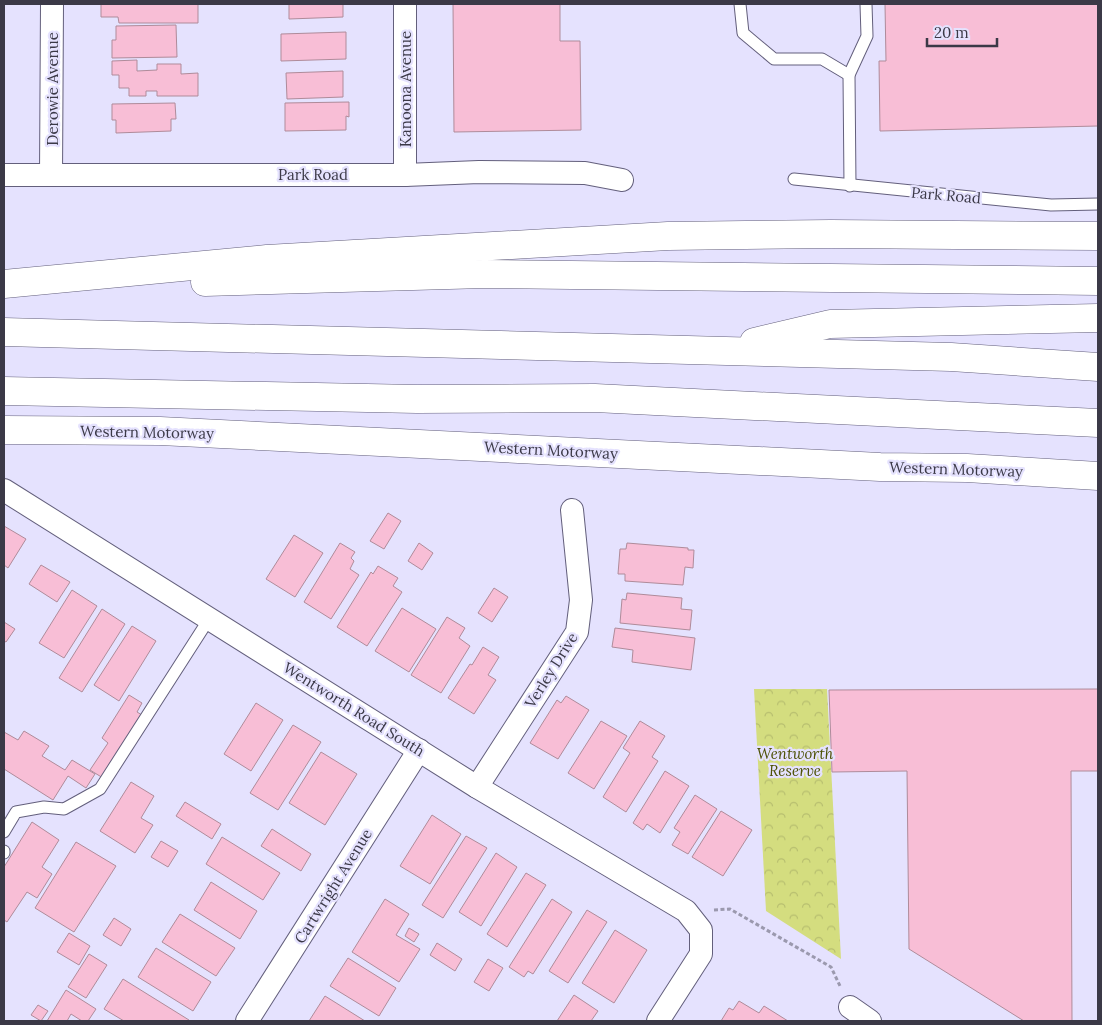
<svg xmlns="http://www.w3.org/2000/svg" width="1102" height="1025" font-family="Lora,serif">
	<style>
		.park { fill: url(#park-crowns) }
		.building { fill: #f8bed6; stroke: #af8b9a }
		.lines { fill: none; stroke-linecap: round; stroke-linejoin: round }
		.service-casing { stroke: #635f7c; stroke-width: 13 }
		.minor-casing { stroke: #635f7c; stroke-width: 24 }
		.motorway-casing { stroke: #635f7c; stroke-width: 29 }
		.path { stroke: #9b99ae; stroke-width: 3; stroke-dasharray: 4 2.5; stroke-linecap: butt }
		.service { stroke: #fff; stroke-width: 11 }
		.minor { stroke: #fff; stroke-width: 22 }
		.motorway { stroke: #fff; stroke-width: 28 }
		.labels { text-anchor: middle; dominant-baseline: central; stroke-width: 4.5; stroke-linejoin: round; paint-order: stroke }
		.street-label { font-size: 15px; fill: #3b3947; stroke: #e5e2fe }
		.park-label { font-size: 15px; font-style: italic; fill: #4d5105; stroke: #e5e2fe }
	</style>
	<defs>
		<pattern id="park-crowns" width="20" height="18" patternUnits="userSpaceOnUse" patternTransform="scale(1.25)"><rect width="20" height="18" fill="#d4dd7f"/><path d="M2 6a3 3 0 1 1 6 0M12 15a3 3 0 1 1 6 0" fill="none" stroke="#b7be6f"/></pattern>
	</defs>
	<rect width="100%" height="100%" fill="#e5e2fe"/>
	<polygon class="park" points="754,689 827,689 841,959 766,911"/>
	<g class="building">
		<polygon points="101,4 198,4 198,23 119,23 118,17 101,17"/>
		<polygon points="289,4 343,4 343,17 289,19"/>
		<polygon points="453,4 560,4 560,41 580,41 581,130 454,132"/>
		<polygon points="885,4 1098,4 1098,126 880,131 879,61 886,61"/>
		<polygon points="176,25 177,57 112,58 112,40 116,40 116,26"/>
		<polygon points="346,32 346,59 281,61 281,34"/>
		<polygon points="137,60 137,71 157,70 157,64 181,64 181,74 198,73 198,96 157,96 157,91 146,91 146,96 129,96 129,88 119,88 119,75 112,75 112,61"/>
		<polygon points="343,71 343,97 287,99 286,73"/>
		<polygon points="349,102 349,117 346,116 346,130 285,131 285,103"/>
		<polygon points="175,103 176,119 171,119 171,131 116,133 116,120 112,120 112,104"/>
		<polygon points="388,513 401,521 384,549 370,541"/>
		<polygon points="4,526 26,539 8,568 4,565"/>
		<polygon points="294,535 323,553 295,597 266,579"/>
		<polygon points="340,543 355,552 351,558 354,561 350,569 359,575 331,619 304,602"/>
		<polygon points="419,543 433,553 422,570 408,561"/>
		<polygon points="627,543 688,548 688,550 694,550 693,568 685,567 683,585 625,581 625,574 618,574 620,549 626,549"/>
		<polygon points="41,565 70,582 57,602 29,584"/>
		<polygon points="378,566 398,578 393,586 402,592 367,646 337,627 371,572 373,574"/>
		<polygon points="494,588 508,597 492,622 478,613"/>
		<polygon points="72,590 97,606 64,658 39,643"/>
		<polygon points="627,593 682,598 681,609 692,610 690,630 620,623 622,599 626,600"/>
		<polygon points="402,608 436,629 409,672 375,651"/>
		<polygon points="102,609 125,624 82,692 59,678"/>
		<polygon points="447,617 465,628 459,638 470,646 441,693 411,675"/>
		<polygon points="4,622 15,629 6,642 4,641"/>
		<polygon points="132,626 156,641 119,701 94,685"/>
		<polygon points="615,628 695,638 691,670 632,662 633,650 612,647"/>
		<polygon points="483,647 499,657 488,675 496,680 474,714 448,698 470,664 472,665"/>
		<polygon points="1098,689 1098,771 1071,771 1072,1021 1024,1021 909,949 907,771 832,772 829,690"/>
		<polygon points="129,695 142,703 137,712 142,715 103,778 90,770 108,743 102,738"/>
		<polygon points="566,696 589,710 558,759 530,743 557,700 561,703"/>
		<polygon points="256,703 283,720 251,771 224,754"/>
		<polygon points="601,721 627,736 594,789 568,773"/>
		<polygon points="640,721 665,736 652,757 658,761 626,812 603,797 630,753 623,748"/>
		<polygon points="293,725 321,742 278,810 250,793"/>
		<polygon points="24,731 49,746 42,756 65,770 72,760 95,774 86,788 68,776 53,800 4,769 4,732 18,740"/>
		<polygon points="321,752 357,774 325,825 289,803"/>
		<polygon points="665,771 689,786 660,833 647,824 643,830 633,823"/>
		<polygon points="131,782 154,796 141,818 153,825 135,853 100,831"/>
		<polygon points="695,795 717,809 688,854 672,845 680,832 674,828"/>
		<polygon points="185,802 221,824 212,839 176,816"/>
		<polygon points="721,811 752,830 723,876 692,857"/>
		<polygon points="432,815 461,834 430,884 400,866"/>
		<polygon points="32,822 59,840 42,867 52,874 37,898 27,892 7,922 4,920 4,867"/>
		<polygon points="272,829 311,854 301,871 261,846"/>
		<polygon points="466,836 487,848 443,918 422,905"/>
		<polygon points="222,837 280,873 263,900 206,864"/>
		<polygon points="161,841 178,851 168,867 151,857"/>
		<polygon points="76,842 116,866 74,932 35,908"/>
		<polygon points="496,853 517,867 481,926 459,912"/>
		<polygon points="526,873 546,885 507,947 487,934"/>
		<polygon points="211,882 257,911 240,939 194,910"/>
		<polygon points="385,899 409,914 396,935 420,949 399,982 352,952"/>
		<polygon points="552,899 572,912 533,974 528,971 524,977 509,967"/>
		<polygon points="587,910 607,922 568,983 549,971"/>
		<polygon points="180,914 235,948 216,976 162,942"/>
		<polygon points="114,918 131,929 121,946 103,935"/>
		<polygon points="409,928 419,934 414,942 405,936"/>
		<polygon points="615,930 647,950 614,1003 582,983"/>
		<polygon points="69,933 90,946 79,965 57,952"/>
		<polygon points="437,943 462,959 455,971 430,955"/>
		<polygon points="156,948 211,982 193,1011 138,977"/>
		<polygon points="89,954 107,965 86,998 68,987"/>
		<polygon points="348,958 396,988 379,1016 330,986"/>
		<polygon points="488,959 503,968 489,991 474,982"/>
		<polygon points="123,979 189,1020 188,1021 124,1021 104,1009"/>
		<polygon points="66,990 96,1009 88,1021 82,1021 71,1014 67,1021 47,1021"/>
		<polygon points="574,995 598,1011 591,1021 557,1021"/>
		<polygon points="325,996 365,1021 309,1021"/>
		<polygon points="739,1001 759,1013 764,1006 788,1021 721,1021 729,1008 733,1010"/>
		<polygon points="38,1005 48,1011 41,1021 31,1015"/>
	</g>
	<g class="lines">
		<g class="service-casing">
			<g id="service">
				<polyline points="740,4 743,33 774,59 822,59 849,75"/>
				<polyline points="794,179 1051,205 1098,204"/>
				<polyline points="850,186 849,75 867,36 866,4"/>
				<polyline points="4,832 16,812 44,807 64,809 100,789 209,619"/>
				<polyline points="4,851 4,853"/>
			</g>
		</g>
		<g class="minor-casing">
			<g id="minor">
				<polyline points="405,4 405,175"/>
				<polyline points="4,175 405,175 479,172 585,173 622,180"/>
				<polyline points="51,175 52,4"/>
				<polyline points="4,490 477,787 686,911 701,930 701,954 658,1021"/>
				<polyline points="477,787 577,632 581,600 572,510"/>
				<polyline points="850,1007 870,1021"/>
				<polyline points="247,1021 419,750"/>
			</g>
		</g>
		<g class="motorway-casing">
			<g id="motorway">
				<polyline points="205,282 484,274 1098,281"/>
				<polyline points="4,284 267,259 668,236 831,234 1098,236"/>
				<polyline points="4,332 951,357 1098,367"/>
				<polyline points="754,342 830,324 1098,318"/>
				<polyline points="4,391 417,399 595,398 1098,423"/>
				<polyline points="4,430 160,431 880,467 967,468 1098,476"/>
			</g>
		</g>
		<polyline class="path" points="714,910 730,909 831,967 840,986"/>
		<use href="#service" class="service"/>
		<use href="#minor" class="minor"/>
		<use href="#motorway" class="motorway"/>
	</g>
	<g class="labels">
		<g class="street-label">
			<text transform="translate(52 89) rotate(-90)">Derowie Avenue</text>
			<text transform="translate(405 89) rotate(-90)">Kanoona Avenue</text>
			<text x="313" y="174">Park Road</text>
			<text transform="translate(946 195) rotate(5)">Park Road</text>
			<text transform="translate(147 432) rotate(1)">Western Motorway</text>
			<text transform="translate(551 450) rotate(3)">Western Motorway</text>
			<text transform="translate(956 469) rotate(2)">Western Motorway</text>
			<text transform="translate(551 670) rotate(-58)">Verley Drive</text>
			<text transform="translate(354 709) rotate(32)">Wentworth Road South</text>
			<text transform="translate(333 886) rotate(-58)">Cartwright Avenue</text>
		</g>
		<g class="park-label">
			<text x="795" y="753">Wentworth<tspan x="795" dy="17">Reserve</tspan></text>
		</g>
	</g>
	<rect width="1102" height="1025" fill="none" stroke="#3b3947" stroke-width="10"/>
	<path d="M927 38v8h70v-8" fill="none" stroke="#3b3947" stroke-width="2.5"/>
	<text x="934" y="38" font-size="15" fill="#3b3947" stroke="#e5e2fe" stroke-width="4" paint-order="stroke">20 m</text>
</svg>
